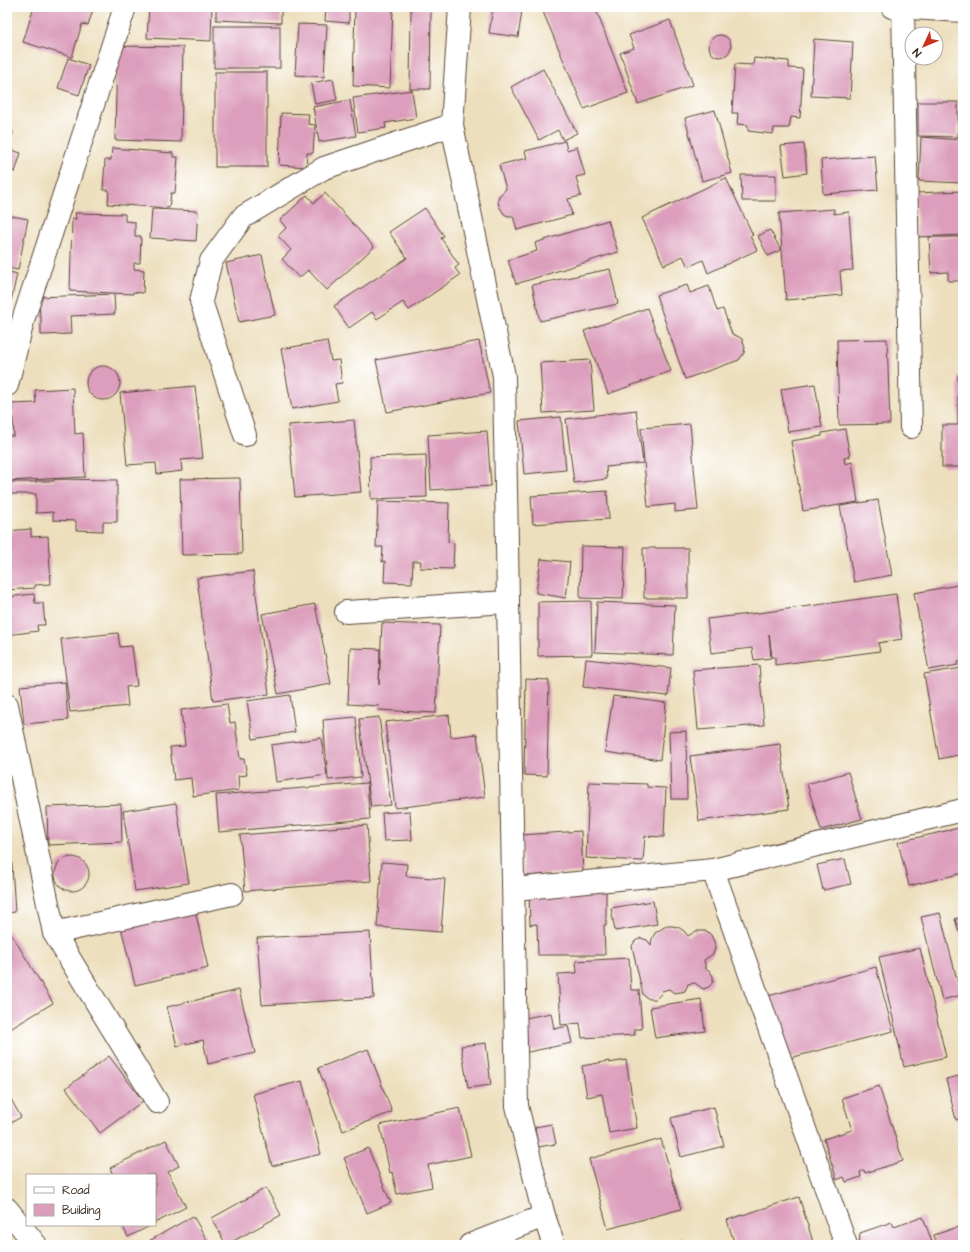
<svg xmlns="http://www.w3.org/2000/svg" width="970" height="1252" font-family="'Architects Daughter',sans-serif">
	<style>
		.building { fill: #dc9ebc }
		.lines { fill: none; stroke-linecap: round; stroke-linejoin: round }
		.minor-casing { stroke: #564536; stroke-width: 24 }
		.minor { stroke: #fff; stroke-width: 22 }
	</style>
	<rect width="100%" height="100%" fill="#fff"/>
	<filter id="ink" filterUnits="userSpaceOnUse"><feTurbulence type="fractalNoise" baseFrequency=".025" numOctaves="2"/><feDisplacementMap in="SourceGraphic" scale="8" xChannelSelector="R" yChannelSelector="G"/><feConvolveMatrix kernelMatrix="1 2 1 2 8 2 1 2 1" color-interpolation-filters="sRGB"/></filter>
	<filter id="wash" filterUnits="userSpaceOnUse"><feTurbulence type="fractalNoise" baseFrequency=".012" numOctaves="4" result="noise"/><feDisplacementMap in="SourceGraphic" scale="16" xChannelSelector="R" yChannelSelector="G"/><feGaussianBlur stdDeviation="0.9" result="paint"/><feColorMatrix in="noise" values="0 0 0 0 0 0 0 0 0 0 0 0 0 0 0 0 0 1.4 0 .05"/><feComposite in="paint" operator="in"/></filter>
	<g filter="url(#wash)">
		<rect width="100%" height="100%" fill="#eddfbd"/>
		<g id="blocks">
			<g class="building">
				<polygon points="34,7 94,7 88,25 82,24 72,57 23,42"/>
				<polygon points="149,7 212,7 211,41 147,38"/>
				<polygon points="216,7 281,7 281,23 216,20"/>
				<polygon points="326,7 349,7 349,23 325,21"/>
				<polygon points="355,7 393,7 390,88 353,86"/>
				<polygon points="493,7 522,11 518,37 489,33"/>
				<polygon points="541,7 595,7 628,93 584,109"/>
				<polygon points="411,8 431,9 430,89 410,89"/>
				<polygon points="670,20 693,85 638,104 620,53 634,48 629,35"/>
				<polygon points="298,24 327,25 324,77 295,75"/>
				<rect x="214" y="26" width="66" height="42"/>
				<circle cx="720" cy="46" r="11"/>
				<polygon points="814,39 853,42 850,98 811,96"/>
				<polygon points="117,46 183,47 181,142 115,140"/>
				<polygon points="68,58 89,65 79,95 58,88"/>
				<polygon points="754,58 789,61 789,68 803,69 800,118 791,117 789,128 774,128 773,134 748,131 748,125 737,124 738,113 732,113 735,64 753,65"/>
				<polygon points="543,69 577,133 563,140 558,130 539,140 511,87"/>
				<rect x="215" y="72" width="52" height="95"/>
				<polygon points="333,79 337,100 315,104 311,83"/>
				<polygon points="412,90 416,118 385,123 386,128 358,132 353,98"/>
				<polygon points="350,100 356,136 319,142 313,107"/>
				<polygon points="918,102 958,102 958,137 918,136"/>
				<polygon points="715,110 732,173 702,181 685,118"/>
				<polygon points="281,113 309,114 308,124 315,125 313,153 307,153 306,167 279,165"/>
				<polygon points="7,130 13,132 8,149 21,153 15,172 7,170"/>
				<polygon points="921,137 963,140 963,183 919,181"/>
				<polygon points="565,141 567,150 577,147 585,175 576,177 581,196 568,199 572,215 517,230 513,216 508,216 504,214 499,206 498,201 499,196 506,189 499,165 527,158 525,151"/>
				<polygon points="804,144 807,173 785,176 781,146"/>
				<polygon points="112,148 173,153 173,157 178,157 175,193 171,193 169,208 108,204 109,190 103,190 105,160 111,160"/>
				<polygon points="875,156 878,190 823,194 821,160"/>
				<polygon points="741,175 776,175 776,201 742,201"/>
				<polygon points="726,178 753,235 750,236 757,250 708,273 703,260 688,267 683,256 664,265 642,218"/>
				<polygon points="963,191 963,235 917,237 916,193"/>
				<polygon points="325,193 374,247 327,290 308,270 299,278 282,259 291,250 278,236 286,228 280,220 307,195 314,203"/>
				<polygon points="425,208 444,236 441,238 459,265 455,268 460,275 409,310 403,302 377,319 372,312 349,328 334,306 407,258 389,232"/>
				<polygon points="152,209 198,211 196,241 150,238"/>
				<polygon points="834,209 834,214 849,212 853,270 840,271 842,295 786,300 779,213"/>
				<polygon points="75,213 125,214 125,221 135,222 135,236 141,236 140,263 134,263 134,269 144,270 143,293 133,292 133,294 70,291 72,219 76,219"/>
				<polygon points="7,215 28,219 18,270 7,268"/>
				<polygon points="608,220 618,252 516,284 508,260 537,251 535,243"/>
				<polygon points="770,230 781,250 768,256 758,236"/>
				<polygon points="929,237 963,237 963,281 948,281 948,272 931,273"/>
				<polygon points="262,255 275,315 239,322 226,263"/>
				<polygon points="610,269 618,304 540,321 532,285"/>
				<polygon points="7,271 17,274 11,301 7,300"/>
				<polygon points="687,285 690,293 709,286 717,311 723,309 732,334 739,337 742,339 745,348 744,353 739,360 685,379 656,295"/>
				<polygon points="114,294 115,314 70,316 71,334 41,335 41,317 40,317 39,297"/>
				<polygon points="647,308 671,371 608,394 584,331"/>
				<polygon points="887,339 890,424 839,425 837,340"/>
				<polygon points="327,341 331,361 339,360 342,383 335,384 338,401 292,409 281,349"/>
				<polygon points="479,341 490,393 387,412 376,360"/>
				<polygon points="590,360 594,410 543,413 540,363"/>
				<circle cx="103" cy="383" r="17"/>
				<polygon points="958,375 963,375 963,467 942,467 942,425 958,425"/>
				<polygon points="815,384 822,427 788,432 781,389"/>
				<polygon points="195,386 203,458 181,460 182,471 157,474 156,463 127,465 120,393"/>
				<polygon points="73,388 75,434 83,433 85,477 7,481 7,436 14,436 12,404 36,403 35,390"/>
				<polygon points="636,410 643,463 606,467 607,479 574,483 566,419"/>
				<polygon points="561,417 566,470 524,474 519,421"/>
				<polygon points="354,420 361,492 295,497 288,425"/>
				<polygon points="690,424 698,510 675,512 675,504 648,507 641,428"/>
				<polygon points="845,429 850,457 844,458 845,464 852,462 858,502 803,511 791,441 822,436 822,433"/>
				<polygon points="487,431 491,486 431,490 428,435"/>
				<polygon points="426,455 427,497 371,499 370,457"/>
				<polygon points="240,478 242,554 182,555 180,479"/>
				<polygon points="54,479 117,480 117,522 103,522 103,531 76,530 76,521 53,520 53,512 36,513 36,494 7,494 7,482 36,482 36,481 54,481"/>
				<polygon points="607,491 609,519 533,524 531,496"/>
				<polygon points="878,500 892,575 854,582 840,506"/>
				<polygon points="378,501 449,503 448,542 454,543 453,569 420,568 421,561 413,561 412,583 384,582 385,561 382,562 383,547 376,547"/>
				<polygon points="31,529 31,537 48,536 51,584 35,585 35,588 7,590 7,531"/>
				<polygon points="581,546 625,547 623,599 580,598"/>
				<polygon points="643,548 688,548 688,598 644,598"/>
				<polygon points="541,559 570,562 566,598 536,593"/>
				<polygon points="253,571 269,694 213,701 197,578"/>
				<polygon points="963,584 963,661 958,662 958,665 929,670 914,593"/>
				<polygon points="34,594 35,603 43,603 45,625 37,625 38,631 7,635 7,597"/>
				<polygon points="896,594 902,639 878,643 880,651 775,665 775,657 772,657 769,634 771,658 754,660 752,648 711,653 707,619 766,612"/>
				<polygon points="591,601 592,655 538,656 538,602"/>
				<polygon points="597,602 675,605 673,655 595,652"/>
				<polygon points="315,604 331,684 278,694 262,614"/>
				<polygon points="382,623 440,625 436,713 378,710 379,706 348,704 350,648 380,649 379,685"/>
				<polygon points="118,633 120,647 132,646 137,686 126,687 128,706 70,712 61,639"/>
				<polygon points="586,659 671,668 668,696 583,687"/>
				<polygon points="759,665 764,725 698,730 693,670"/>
				<polygon points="962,668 963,754 939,759 924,674"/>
				<polygon points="526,679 549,680 547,776 524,775"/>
				<polygon points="65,682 68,720 24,724 20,686"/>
				<polygon points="290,695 295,732 253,739 247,701"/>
				<polygon points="613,696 666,703 660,760 605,752"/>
				<polygon points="227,704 230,723 235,722 240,759 244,759 247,775 238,776 239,790 193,796 191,778 174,780 170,747 185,746 181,710"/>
				<polygon points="449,715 451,737 477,734 485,797 395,808 385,722"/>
				<polygon points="356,717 361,777 328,780 323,720"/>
				<polygon points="379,717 391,805 371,807 359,719"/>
				<polygon points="686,731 687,799 671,799 669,732"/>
				<polygon points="321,738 327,775 276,782 271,745"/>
				<polygon points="780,744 789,809 699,821 690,756"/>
				<polygon points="848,772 862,819 821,830 807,784"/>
				<polygon points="589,782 647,784 647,787 666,788 664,837 645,836 643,861 586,858"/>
				<polygon points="367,783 370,819 219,832 216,795"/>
				<polygon points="176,803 189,883 135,891 123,811"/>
				<polygon points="121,804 122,842 48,845 47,807"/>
				<polygon points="410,811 412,840 384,841 382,813"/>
				<polygon points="367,825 371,881 245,891 240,835"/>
				<polygon points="963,827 963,873 909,886 898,842"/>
				<polygon points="581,831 583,872 524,876 521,835"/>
				<polygon points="7,834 10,834 15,912 7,913"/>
				<circle cx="72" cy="874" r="17"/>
				<polygon points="845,859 851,884 823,890 817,865"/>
				<polygon points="382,862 407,864 406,876 445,879 441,932 377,927"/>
				<polygon points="606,891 606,925 604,925 605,955 538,955 537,924 530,925 529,892"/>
				<polygon points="653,901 657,924 615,931 611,908"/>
				<polygon points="195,910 208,968 135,985 121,927"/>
				<polygon points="940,913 961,995 942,1000 921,917"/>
				<polygon points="963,917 963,931 959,932 955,919"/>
				<polygon points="666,926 672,926 678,927 684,931 688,936 696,931 707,931 711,935 715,944 715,949 713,954 704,960 706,969 709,970 713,976 713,982 709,987 703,989 695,983 688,984 685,991 681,992 674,993 669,989 662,991 661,994 656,999 649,999 643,995 632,946 635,941 641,938 647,940 651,945 652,939 655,933"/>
				<polygon points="9,930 53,1003 7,1031 7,932"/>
				<polygon points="370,932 374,998 262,1005 257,938"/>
				<polygon points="920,948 946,1057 904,1067 879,957"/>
				<polygon points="629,958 631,990 639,990 642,1029 634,1029 635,1035 582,1038 580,1023 561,1025 558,974 577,973 576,961"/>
				<polygon points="876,967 893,1031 786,1059 768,996"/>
				<polygon points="239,990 255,1053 208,1064 203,1040 177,1046 167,1007"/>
				<polygon points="701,999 705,1031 655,1038 650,1007"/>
				<polygon points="551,1013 554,1029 568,1026 572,1043 523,1053 520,1019"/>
				<polygon points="486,1043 491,1085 468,1088 461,1046"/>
				<polygon points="368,1049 392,1112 343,1131 318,1068"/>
				<polygon points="109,1056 143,1101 100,1133 66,1088"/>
				<polygon points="626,1060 637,1128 609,1133 602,1094 587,1097 582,1066 609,1061 609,1063"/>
				<polygon points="963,1075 963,1118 956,1120 946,1079"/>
				<polygon points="302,1081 321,1154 272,1166 253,1094"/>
				<polygon points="879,1086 903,1161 865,1173 864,1170 860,1172 861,1177 846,1182 844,1177 837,1180 824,1139 852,1130 842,1098"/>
				<polygon points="9,1096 21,1117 7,1125 7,1097"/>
				<polygon points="714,1107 724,1146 681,1157 671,1118"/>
				<polygon points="460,1108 471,1156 428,1165 432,1187 397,1194 392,1172 390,1173 380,1125"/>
				<polygon points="552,1124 556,1144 538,1147 535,1127"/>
				<polygon points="661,1139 681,1209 608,1229 589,1159"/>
				<polygon points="166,1140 179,1166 168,1172 186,1207 155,1223 155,1175 113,1175 110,1168"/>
				<polygon points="368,1148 391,1203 367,1213 344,1158"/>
				<polygon points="266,1188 281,1215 226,1245 212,1218"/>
				<polygon points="799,1197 814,1245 735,1245 727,1220"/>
				<polygon points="193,1216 210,1245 151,1245 149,1241"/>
				<polygon points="923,1217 933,1245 859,1245 860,1233 892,1222 894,1227"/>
				<polygon points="122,1225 152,1225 128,1237"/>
				<polygon points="961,1226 963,1233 963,1245 937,1245 934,1235"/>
				<polygon points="684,1240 686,1245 669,1245"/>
			</g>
		</g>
	</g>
	<g filter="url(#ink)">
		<use href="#blocks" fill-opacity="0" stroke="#564536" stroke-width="1"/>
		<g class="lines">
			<g class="minor-casing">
				<g id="minor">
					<polyline points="460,7 452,125 504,376 517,1106 544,1216 554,1245"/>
					<polyline points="892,7 963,11"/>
					<polyline points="903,8 911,427"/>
					<polyline points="7,385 24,317 125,7"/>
					<polyline points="245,435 201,301 211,261 243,217 324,168 452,125"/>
					<polyline points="346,612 508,602"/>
					<polyline points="7,705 54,933 157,1102"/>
					<polyline points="713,870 846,1245"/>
					<polyline points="514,889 713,870 963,810"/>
					<polyline points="54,933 232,894"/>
					<polyline points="7,1209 36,1245"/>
					<polyline points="470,1245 544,1216"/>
				</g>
			</g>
			<use href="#minor" class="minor"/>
		</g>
	</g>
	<rect width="970" height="1252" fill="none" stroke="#fff" stroke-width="24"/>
	<rect x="26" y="1174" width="130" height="52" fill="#ffffff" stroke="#b1aaa5"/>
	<rect x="34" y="1187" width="20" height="6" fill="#ffffff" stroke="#b1aaa5"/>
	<text x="62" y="1194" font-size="12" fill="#3b2a1e">Road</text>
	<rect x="34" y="1204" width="20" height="12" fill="#dc9ebc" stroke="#b1aaa5"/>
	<text x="62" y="1214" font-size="12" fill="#3b2a1e">Building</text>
	<g transform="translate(924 46) rotate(226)"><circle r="19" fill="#ffffff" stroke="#b1aaa5"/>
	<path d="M0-3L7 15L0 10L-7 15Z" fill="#c8321e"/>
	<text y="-6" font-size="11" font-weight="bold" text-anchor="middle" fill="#3b2a1e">N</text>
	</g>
</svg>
